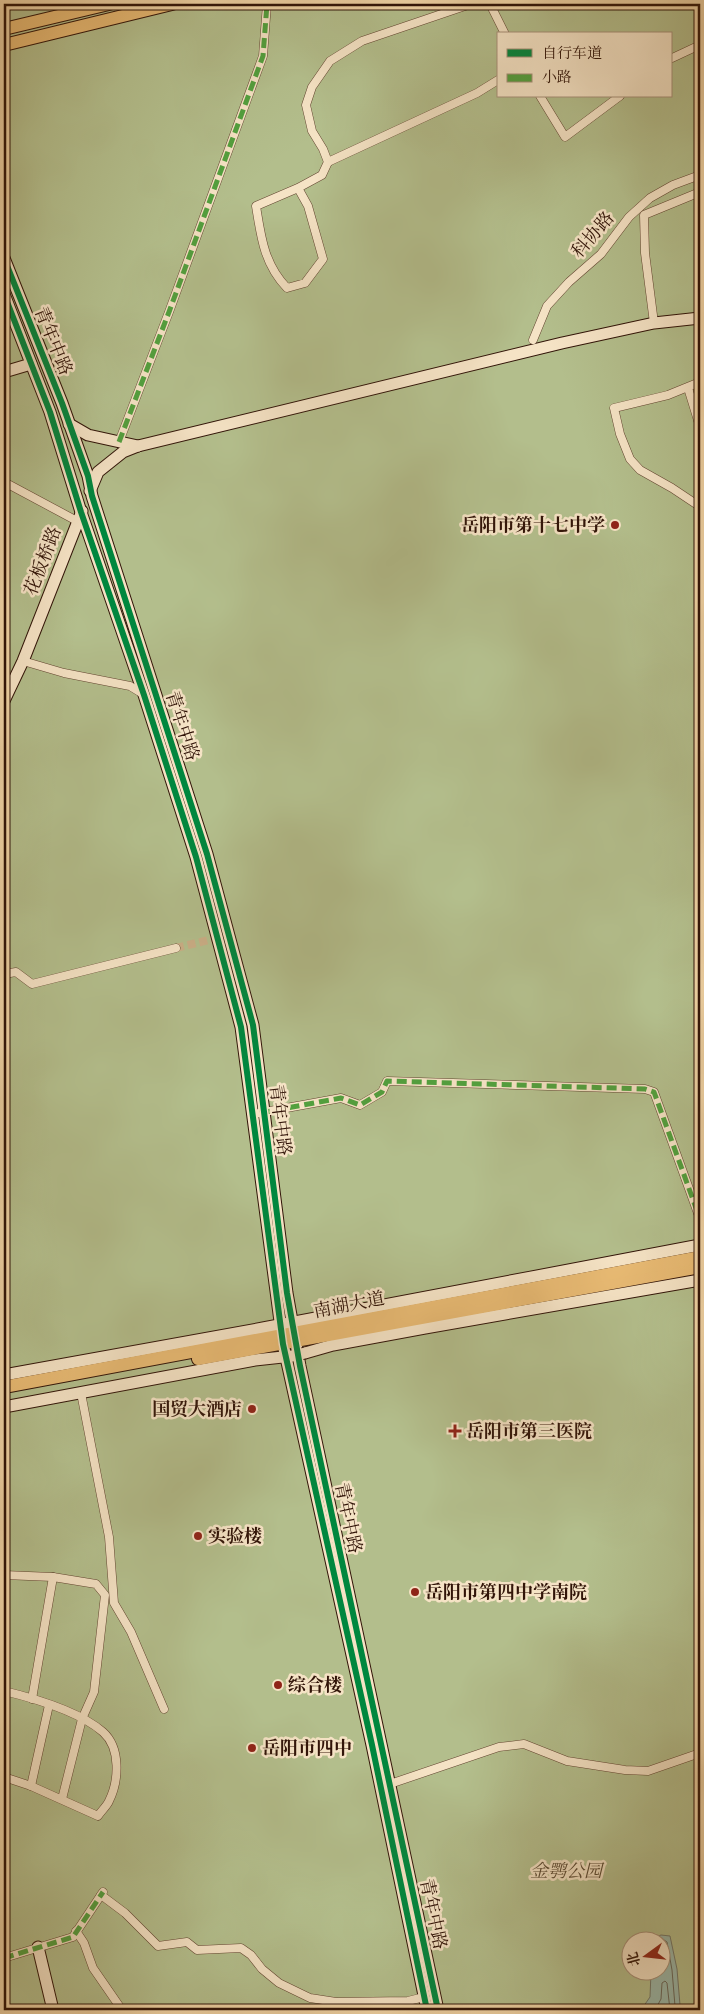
<svg xmlns="http://www.w3.org/2000/svg" width="704" height="2014" font-family="'IM FELL French Canon','Noto Serif SC',serif">
	<style>
		.green { fill: #b3be8c; stroke: #72694a; fill-rule: evenodd }
		.water { fill: #9ab8aa; stroke: #707669 }
		.lines { fill: none; stroke-linecap: round; stroke-linejoin: round }
		.shore { stroke: #666659; stroke-width: 1 }
		.street-tunnel { stroke: #caae86; stroke-width: 8; stroke-dasharray: 8 4; stroke-linecap: butt }
		.street-casing { stroke: #614430; stroke-width: 9 }
		.secondary-casing { stroke: #311408; stroke-width: 13 }
		.primary-casing { stroke: #311408; stroke-width: 14 }
		.street { stroke: #f5e3c5; stroke-width: 8 }
		.secondary { stroke: #f5e3c5; stroke-width: 11 }
		.primary { stroke: #e8ba73; stroke-width: 12 }
		.secondary-bridge-casing { stroke: #311408; stroke-width: 13; stroke-linecap: butt }
		.secondary-bridge { stroke: #f5e3c5; stroke-width: 11 }
		.quiet { stroke: #52a03e; stroke-width: 5; stroke-dasharray: 10 5; stroke-linecap: butt }
		.cycleway-casing { stroke: #f5e3c5; stroke-width: 9 }
		.cycleway { stroke: #00873e; stroke-width: 6 }
		.poi-dot { fill: #8f2418; stroke: #f5e3c5; stroke-width: 2 }
		.labels { text-anchor: middle; dominant-baseline: central; stroke-width: 5; stroke-linejoin: round; paint-order: stroke }
		.street-label { font-size: 18px; fill: #311408; stroke: #f5e3c5 }
		.poi-label { font-size: 18px; font-weight: bold; fill: #311408; stroke: #f5e3c5; text-anchor: start }
		.park-label { font-size: 18px; font-style: italic; fill: #584730; stroke: #f5e3c5 }
	</style>
	<rect width="100%" height="100%" fill="#f0d4a6"/>
	<filter id="stains"><feTurbulence type="fractalNoise" baseFrequency=".004" numOctaves="4"/><feColorMatrix values="0 0 0 0 .2 0 0 0 0 .09 0 0 0 0 .02 0 0 0 .5 -.17"/></filter>
	<radialGradient id="worn" r=".72"><stop offset=".6" stop-color="#630" stop-opacity="0"/><stop offset="1" stop-color="#630" stop-opacity=".3"/></radialGradient>
	<path class="green" d="M4,4H700V2010H4ZM498,34H670V96H498ZM632,1942H662V1972H632Z"/>
	<polygon class="water" points="661,1935 670,1936 677,1969 680,2005 687,2010 641,2010 650,1997 651,1972 662,1972 662,1942 653,1941 653,1938"/>
	<g class="lines">
		<g class="shore">
			<polyline points="659,1942 664,1940 667,1942 672,1970 675,2006 678,2010"/>
			<polyline points="655,2010 661,1999 662,1983 665,1981 667,1983 670,2010"/>
		</g>
		<polyline class="street-tunnel" points="176,948 217,938"/>
		<g class="street-casing">
			<g id="street">
				<polyline points="490,4 505,34"/>
				<polyline points="670,59 700,45"/>
				<polyline points="540,96 565,137 620,96"/>
				<polyline points="328,162 477,93 498,80"/>
				<path d="M298,188L308,206L323,259L305,283L287,288C264,264 261,237 256,206L298,188L322,175L328,162L323,149L312,131L306,105L312,87L330,61L362,41L471,4"/>
				<polyline points="654,323 645,253 644,215 700,192"/>
				<polyline points="533,340 547,306 569,282 601,254 629,217 650,198 673,185 700,175"/>
				<polyline points="700,382 668,395 614,408 620,434 630,459 640,470 672,488 696,504 700,504"/>
				<polyline points="688,388 700,427"/>
				<polyline points="119,442 169,312 263,56 267,4"/>
				<polyline points="4,483 6,483 77,521"/>
				<polyline points="23,661 64,673 130,686 143,694"/>
				<polyline points="4,974 16,972 32,984 176,948"/>
				<polyline points="259,1113 341,1098 360,1105 382,1092 387,1081 645,1089 654,1092 700,1219"/>
				<polyline points="81,1393 109,1537 114,1603 131,1632 164,1709"/>
				<polyline points="4,1575 53,1577 96,1584 105,1595 94,1692 82,1719 62,1799"/>
				<path d="M4,1691C33,1698 80,1712 103,1732C121,1748 119,1781 109,1801C107,1806 101,1811 98,1816L31,1786L4,1777"/>
				<polyline points="32,1699 53,1577"/>
				<polyline points="387,1785 499,1747 524,1744 567,1761 625,1770 648,1771 700,1753"/>
				<polyline points="31,1786 49,1705"/>
				<polyline points="101,1895 125,1913 158,1946 187,1942 197,1950 241,1948 251,1955 262,1969 279,1983 310,1998 336,2002 408,2001 424,1997"/>
				<polyline points="76,1931 84,1943 93,1968 122,2010"/>
				<polyline points="4,1958 73,1937 103,1892"/>
			</g>
		</g>
		<g class="secondary-casing">
			<g id="secondary">
				<polyline points="4,258 62,403 88,476 92,496 207,854 253,1025 287,1293 300,1366 438,2010"/>
				<polyline points="4,294 50,412 81,512 144,695 196,857 241,1027 283,1344 372,1745 427,2010"/>
				<polyline points="4,372 31,364"/>
				<polyline points="69,424 88,435 138,446"/>
				<polyline points="90,491 98,472 123,452 138,446 562,343 654,323 700,318"/>
				<polyline points="4,701 23,661 82,511"/>
				<polyline points="305,1353 333,1345 425,1328 700,1280"/>
				<polyline points="4,1375 263,1328 700,1245"/>
				<polyline points="4,1407 255,1360 292,1356"/>
				<polyline points="38,1947 53,2010"/>
			</g>
		</g>
		<g class="primary-casing">
			<g id="primary">
				<polyline points="4,29 109,4"/>
				<polyline points="4,45 172,4"/>
				<polyline points="198,1359 700,1267"/>
				<polyline points="4,1387 700,1257"/>
			</g>
		</g>
		<use href="#street" class="street"/>
		<use href="#secondary" class="secondary"/>
		<use href="#primary" class="primary"/>
		<g class="secondary-bridge-casing">
			<polyline id="secondary-bridge" points="297,1355 305,1353"/>
		</g>
		<use href="#secondary-bridge" class="secondary-bridge"/>
		<g class="quiet">
			<polyline points="119,442 169,312 263,56 267,4"/>
			<polyline points="260,1113 341,1098 360,1105 382,1092 387,1081 645,1089 654,1092 700,1219"/>
			<polyline points="4,1958 73,1937 103,1892"/>
		</g>
		<g class="cycleway-casing">
			<g id="cycleway">
				<polyline points="4,258 62,403 88,476 92,496 207,854 253,1025 287,1293 300,1366 438,2010"/>
				<polyline points="4,294 50,412 81,512 144,695 196,857 241,1027 283,1344 372,1745 427,2010"/>
			</g>
		</g>
		<use href="#cycleway" class="cycleway"/>
	</g>
	<g class="poi-dot">
		<circle cx="615" cy="525" r="5"/>
		<circle cx="252" cy="1409" r="5"/>
		<path d="M452.5 1423.5h5v5h5v5h-5v5h-5v-5h-5v-5h5z"/>
		<circle cx="198" cy="1536" r="5"/>
		<circle cx="415" cy="1592" r="5"/>
		<circle cx="278" cy="1685" r="5"/>
		<circle cx="252" cy="1748" r="5"/>
	</g>
	<g class="labels">
		<g class="street-label">
			<text transform="translate(593 235) rotate(-49)">科协路</text>
			<text transform="translate(53 341) rotate(68)">青年中路</text>
			<text transform="translate(43 561) rotate(-69)">花板桥路</text>
			<text transform="translate(182 726) rotate(72)">青年中路</text>
			<text transform="translate(280 1120) rotate(83)">青年中路</text>
			<text transform="translate(349 1305) rotate(-11)">南湖大道</text>
			<text transform="translate(348 1518) rotate(78)">青年中路</text>
			<text transform="translate(433 1914) rotate(78)">青年中路</text>
		</g>
		<g class="poi-label">
			<text x="605" y="525" text-anchor="end">岳阳市第十七中学</text>
			<text x="242" y="1409" text-anchor="end">国贸大酒店</text>
			<text x="466" y="1431">岳阳市第三医院</text>
			<text x="208" y="1536">实验楼</text>
			<text x="425" y="1592">岳阳市第四中学南院</text>
			<text x="288" y="1685">综合楼</text>
			<text x="262" y="1748">岳阳市四中</text>
		</g>
		<g class="park-label">
			<text x="566" y="1871">金鹗公园</text>
		</g>
	</g>
	<rect width="704" height="2014" fill="none" stroke="#f0d4a6" stroke-width="20"/>
	<rect x="5" y="5" width="694" height="2004" fill="none" stroke="#311408" stroke-width="2.5"/>
	<rect x="10" y="10" width="684" height="1994" fill="none" stroke="#311408"/>
	<rect x="497" y="32" width="175" height="65" fill="#f5e3c5" stroke="#a79079"/>
	<rect x="507" y="49" width="25" height="8" fill="#00873e" stroke="#a79079"/>
	<text x="542" y="58" font-size="15" fill="#311408">自行车道</text>
	<rect x="507" y="74" width="25" height="8" fill="#52a03e" stroke="#a79079"/>
	<text x="542" y="82" font-size="15" fill="#311408">小路</text>
	<g transform="translate(646 1956) rotate(255)"><circle r="24" fill="#f5e3c5" stroke="#a79079"/>
	<path d="M0-4L9 19L0 12L-9 19Z" fill="#8f2418"/>
	<text y="-8" font-size="14" font-weight="bold" text-anchor="middle" fill="#311408">北</text>
	</g>
	<rect width="100%" height="100%" filter="url(#stains)"/>
	<rect width="100%" height="100%" fill="url(#worn)"/>
</svg>
